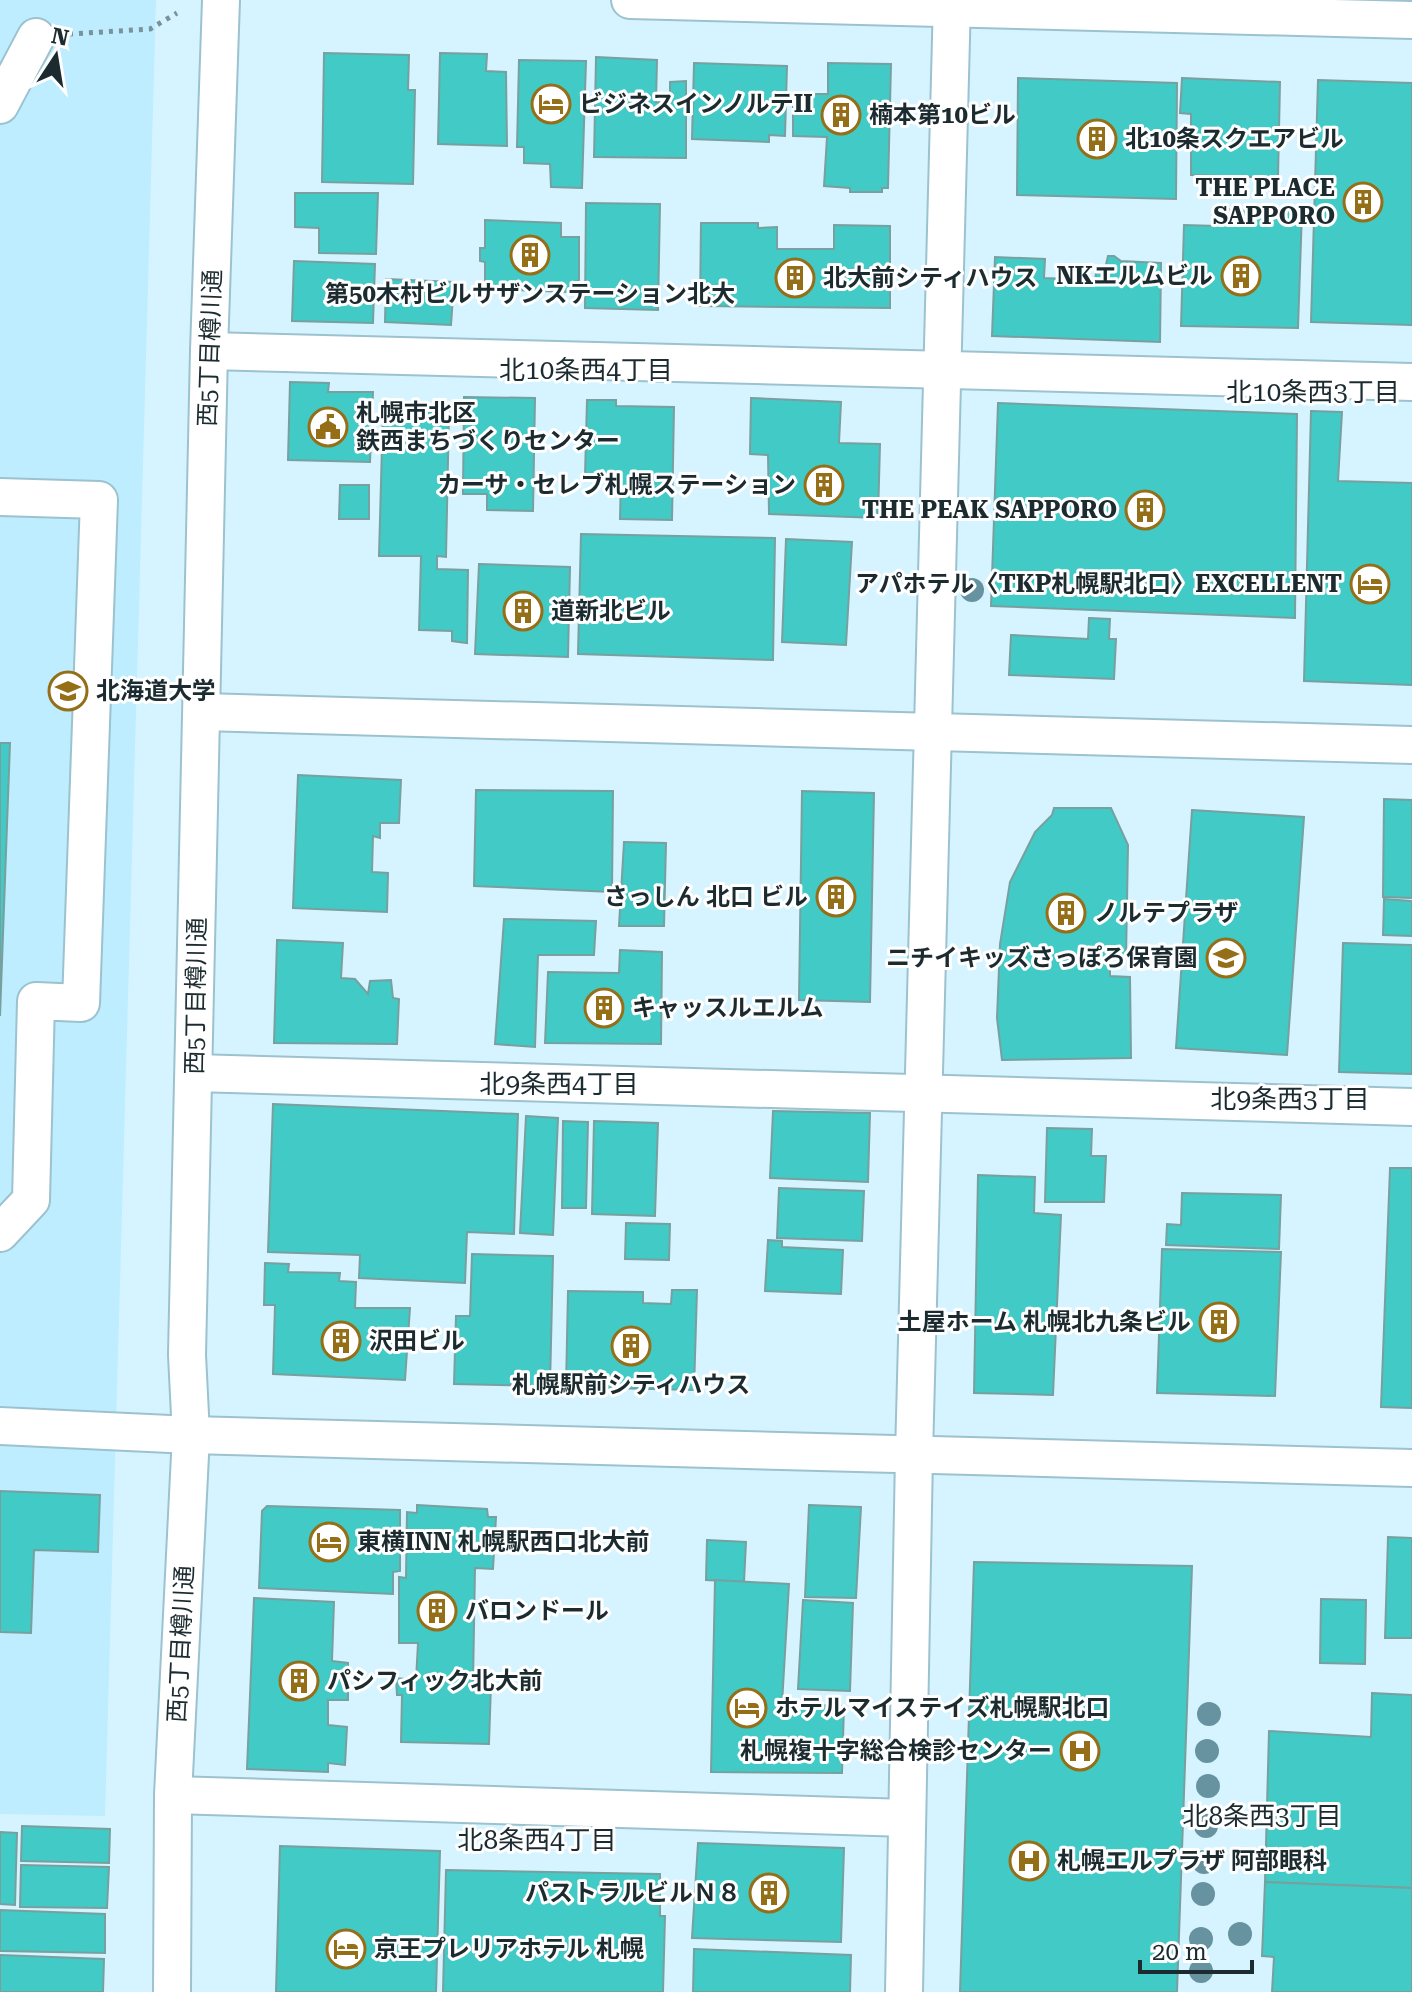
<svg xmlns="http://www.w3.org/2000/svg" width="1412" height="1992" font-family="'Roboto Serif','Noto Sans JP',serif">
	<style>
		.built { fill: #bdedfe }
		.building { fill: #42cac7; stroke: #77a09e; stroke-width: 2 }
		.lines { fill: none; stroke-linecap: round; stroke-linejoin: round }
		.minor-casing { stroke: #9cc2cf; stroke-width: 40 }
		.path { stroke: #7b929a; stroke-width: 5; stroke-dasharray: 4 6; stroke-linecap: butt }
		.minor { stroke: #fff; stroke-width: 36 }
		.tree { fill: #67929f }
		.labels { text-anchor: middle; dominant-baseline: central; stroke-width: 6; stroke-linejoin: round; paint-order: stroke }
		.poi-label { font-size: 24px; font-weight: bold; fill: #1c2b30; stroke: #fff; text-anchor: start }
		.street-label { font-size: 24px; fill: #1c2b30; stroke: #fff }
		.neighbourhood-label { font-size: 26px; fill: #1c2b30; stroke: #fff }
	</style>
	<rect width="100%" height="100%" fill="#d5f4ff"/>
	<polygon class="built" points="0,0 156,0 105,1816 0,1814"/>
	<g class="building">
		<polygon points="324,53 409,55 408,90 415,90 413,184 322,182"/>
		<polygon points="440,53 487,54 486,71 506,72 507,146 438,144"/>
		<polygon points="596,57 657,60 656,102 670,103 670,82 686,81 686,158 594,157"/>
		<polygon points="519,60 586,61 582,188 551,187 550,164 524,163 524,147 517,147"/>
		<polygon points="694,63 787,66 785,136 769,135 769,142 692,139"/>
		<polygon points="828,63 891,64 888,188 882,188 882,192 850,192 850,188 824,186 827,137 793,136 793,94 828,94"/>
		<polygon points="1018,78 1177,83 1176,199 1017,195"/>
		<polygon points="1182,78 1280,82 1278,178 1191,175 1191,114 1180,113"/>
		<polygon points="1318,80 1412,83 1412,325 1311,322"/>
		<polygon points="295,193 378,193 376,254 319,253 319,228 295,227"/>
		<polygon points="586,203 660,204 658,310 585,308"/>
		<polygon points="1220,209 1302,211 1298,328 1181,326 1184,225 1219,226"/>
		<polygon points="485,220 561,223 561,237 579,237 579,280 570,285 568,292 485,289 485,262 480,261 480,248 485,248"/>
		<polygon points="701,223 758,223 758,228 777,227 777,249 834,249 834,225 890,226 890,308 700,306"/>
		<polygon points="1108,256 1114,256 1121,261 1161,263 1160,342 992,336 995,257 1045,259 1044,278 1095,280 1096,273 1104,273"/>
		<polygon points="294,261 375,264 373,323 292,321"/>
		<polygon points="386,279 454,282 451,325 385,322"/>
		<polygon points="290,382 329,383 328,392 373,392 370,462 288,460"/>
		<polygon points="464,397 535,398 533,511 487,510 487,494 463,494"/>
		<polygon points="751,398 841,402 839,443 880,444 878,518 769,514 768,455 750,454"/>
		<polygon points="587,400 616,400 616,406 674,407 672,520 620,519 621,476 585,476"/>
		<polygon points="998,403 1297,414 1295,618 991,606"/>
		<polygon points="383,410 449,412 446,557 437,556 437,569 468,570 467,643 452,641 452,631 419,630 421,556 379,556"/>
		<polygon points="1311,411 1342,412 1338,481 1412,483 1412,685 1304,681"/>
		<polygon points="340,485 369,485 369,519 339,519"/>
		<polygon points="581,534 775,538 773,660 578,654"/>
		<polygon points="786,539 852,542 846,645 782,642"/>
		<polygon points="479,564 570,567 568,657 475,654"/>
		<polygon points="1089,618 1110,619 1109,639 1116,639 1114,679 1009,675 1011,635 1088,639"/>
		<polygon points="0,743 10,743 0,1016"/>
		<polygon points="298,775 401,780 399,823 380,823 380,838 373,836 372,872 388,873 387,912 293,908"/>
		<polygon points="476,790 613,791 612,892 474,886"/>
		<polygon points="802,791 874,793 870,1002 799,1000"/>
		<polygon points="1384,799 1412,800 1412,898 1383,897"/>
		<polygon points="1054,808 1111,808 1128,845 1126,959 1110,957 1110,976 1130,977 1131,1058 1002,1060 997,1018 1000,944 1010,882 1035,832 1052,815"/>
		<polygon points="1192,810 1304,817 1287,1055 1176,1048"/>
		<polygon points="624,842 666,843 664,926 619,926"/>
		<polygon points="1384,899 1412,901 1412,936 1383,935"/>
		<polygon points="504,919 596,921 594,955 538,955 535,1047 495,1044"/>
		<polygon points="277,940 343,943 341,978 355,979 368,994 370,981 391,980 393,998 399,999 397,1044 274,1043"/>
		<polygon points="1343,943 1412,945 1412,1074 1339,1072"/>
		<polygon points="620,950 662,952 661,1044 545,1043 548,972 619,973"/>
		<polygon points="273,1104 518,1114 514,1234 467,1232 465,1283 359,1278 360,1255 268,1252"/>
		<polygon points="773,1111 870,1113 868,1182 770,1178"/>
		<polygon points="526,1116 558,1118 553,1235 520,1233"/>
		<polygon points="563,1121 588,1122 586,1208 562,1208"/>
		<polygon points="594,1121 658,1123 655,1216 592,1214"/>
		<polygon points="1047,1128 1092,1129 1091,1156 1106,1156 1104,1202 1045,1202"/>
		<polygon points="1390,1168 1412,1168 1412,1408 1381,1407"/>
		<polygon points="978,1175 1035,1177 1034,1213 1061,1215 1053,1395 974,1393"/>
		<polygon points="779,1188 864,1191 862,1241 777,1238"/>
		<polygon points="1182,1193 1281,1195 1279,1249 1166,1245 1167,1224 1181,1225"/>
		<polygon points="626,1223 670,1224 669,1260 625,1259"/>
		<polygon points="768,1240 782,1241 782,1247 843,1250 841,1294 765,1291"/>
		<polygon points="1162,1249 1281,1252 1275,1396 1157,1393"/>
		<polygon points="472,1254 553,1256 550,1386 454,1384 456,1316 470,1316"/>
		<polygon points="265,1263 289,1264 288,1272 340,1273 339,1281 356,1282 355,1308 410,1308 405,1380 273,1374 275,1305 264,1305"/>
		<polygon points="672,1290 697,1290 694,1390 566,1387 568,1291 643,1292 643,1303 671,1304"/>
		<polygon points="0,1491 100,1495 98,1552 34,1550 31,1633 0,1632"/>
		<polygon points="417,1505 487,1509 488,1517 496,1517 493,1569 475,1568 473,1683 491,1684 489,1744 401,1742 402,1695 397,1695 396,1678 416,1680 418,1643 399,1643 399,1577 406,1578 407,1512 417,1513"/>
		<polygon points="809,1505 861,1507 856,1598 805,1597"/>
		<polygon points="267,1506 400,1510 400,1571 393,1572 393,1594 259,1588 262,1511"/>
		<polygon points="1388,1537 1412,1538 1412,1638 1385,1638"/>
		<polygon points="707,1540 746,1542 744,1582 706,1580"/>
		<polygon points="974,1562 1192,1566 1177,1992 960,1992"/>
		<polygon points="715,1580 789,1584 782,1704 844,1706 842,1773 711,1772"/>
		<polygon points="254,1598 334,1602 332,1661 348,1663 348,1700 328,1700 328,1725 347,1727 345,1765 328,1763 328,1772 247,1769"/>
		<polygon points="1321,1599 1366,1600 1365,1664 1320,1663"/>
		<polygon points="803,1600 853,1603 850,1691 798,1689"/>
		<polygon points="1372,1693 1412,1695 1412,1888 1265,1882 1269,1731 1371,1737"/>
		<polygon points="22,1826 110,1829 109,1863 21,1861"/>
		<polygon points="0,1832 17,1833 15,1905 0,1904"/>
		<polygon points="698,1843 844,1848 841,1942 692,1938"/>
		<polygon points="280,1846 440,1851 436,1992 276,1992"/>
		<polygon points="21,1865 109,1867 107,1908 20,1907"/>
		<polygon points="446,1870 660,1874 660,1916 665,1916 663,1992 443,1992"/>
		<polygon points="1265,1882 1412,1888 1412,1992 1272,1992 1274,1957 1262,1956"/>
		<polygon points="0,1910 105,1914 105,1953 0,1951"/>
		<polygon points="694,1949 851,1955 850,1992 693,1992"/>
		<polygon points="0,1955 104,1959 103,1992 0,1992"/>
	</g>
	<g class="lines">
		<g class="minor-casing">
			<g id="minor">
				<polyline points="630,0 1412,20"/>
				<polyline points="0,105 36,37"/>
				<polyline points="209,351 1412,382"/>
				<polyline points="0,497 99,500 81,1003 36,1001 31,1200 0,1233"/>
				<polyline points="202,712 1412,745"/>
				<polyline points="194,1073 1412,1107"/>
				<polyline points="0,1426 191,1435 1412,1468"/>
				<polyline points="173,1795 907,1818"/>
				<polyline points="172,1992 173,1795 191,1435 187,1355 209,351 221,0"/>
				<polyline points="904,1992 914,1455 952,0"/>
			</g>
		</g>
		<polyline class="path" points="69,34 150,29 177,13"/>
		<use href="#minor" class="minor"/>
	</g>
	<g class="tree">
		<circle cx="972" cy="590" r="12"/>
		<circle cx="1209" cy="1714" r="12"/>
		<circle cx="1207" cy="1751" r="12"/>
		<circle cx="1208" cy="1786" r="12"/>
		<circle cx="1206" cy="1826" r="12"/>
		<circle cx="1204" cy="1862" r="12"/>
		<circle cx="1203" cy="1894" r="12"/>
		<circle cx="1240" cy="1934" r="12"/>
		<circle cx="1201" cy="1939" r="12"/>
		<circle cx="1201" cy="1971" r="12"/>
	</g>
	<defs>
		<g id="hotel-ring" transform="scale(2)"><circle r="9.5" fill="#fff" stroke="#956e18" stroke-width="1.5"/><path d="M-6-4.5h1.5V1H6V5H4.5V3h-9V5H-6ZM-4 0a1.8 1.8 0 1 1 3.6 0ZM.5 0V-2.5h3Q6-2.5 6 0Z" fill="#956e18"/></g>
		<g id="building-ring" transform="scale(2)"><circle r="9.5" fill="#fff" stroke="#956e18" stroke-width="1.5"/><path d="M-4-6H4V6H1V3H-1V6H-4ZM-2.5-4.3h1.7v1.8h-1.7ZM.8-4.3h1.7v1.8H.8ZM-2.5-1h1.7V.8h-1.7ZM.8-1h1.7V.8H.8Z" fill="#956e18"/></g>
		<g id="civic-ring" transform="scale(2)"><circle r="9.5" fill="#fff" stroke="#956e18" stroke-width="1.5"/><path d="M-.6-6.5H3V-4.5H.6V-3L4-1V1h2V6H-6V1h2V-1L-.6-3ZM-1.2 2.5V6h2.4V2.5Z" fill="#956e18"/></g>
		<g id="university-ring" transform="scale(2)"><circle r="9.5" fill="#fff" stroke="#956e18" stroke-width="1.5"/><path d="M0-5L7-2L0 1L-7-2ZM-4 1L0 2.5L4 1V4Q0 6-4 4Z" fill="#956e18"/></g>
		<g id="school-ring" transform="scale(2)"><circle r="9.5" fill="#fff" stroke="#956e18" stroke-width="1.5"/><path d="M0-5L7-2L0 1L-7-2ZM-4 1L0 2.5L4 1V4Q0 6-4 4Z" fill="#956e18"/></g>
		<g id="hospital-ring" transform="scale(2)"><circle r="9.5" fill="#fff" stroke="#956e18" stroke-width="1.5"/><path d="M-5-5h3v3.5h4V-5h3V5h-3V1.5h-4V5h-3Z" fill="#956e18"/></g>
	</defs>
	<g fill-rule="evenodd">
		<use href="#hotel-ring" x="551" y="104"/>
		<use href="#building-ring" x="841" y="115"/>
		<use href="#building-ring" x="1097" y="139"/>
		<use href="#building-ring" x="1363" y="202"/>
		<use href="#building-ring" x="530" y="255"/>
		<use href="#building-ring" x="1241" y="276"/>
		<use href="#building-ring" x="795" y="278"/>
		<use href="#civic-ring" x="328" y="427"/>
		<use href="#building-ring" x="824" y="485"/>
		<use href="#building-ring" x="1145" y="510"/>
		<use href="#hotel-ring" x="1370" y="584"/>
		<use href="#building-ring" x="523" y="611"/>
		<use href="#university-ring" x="68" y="691"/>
		<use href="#building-ring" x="836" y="897"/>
		<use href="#building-ring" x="1066" y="913"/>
		<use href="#school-ring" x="1226" y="958"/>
		<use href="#building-ring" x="604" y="1008"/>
		<use href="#building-ring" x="1219" y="1322"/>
		<use href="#building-ring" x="341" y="1341"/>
		<use href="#building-ring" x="631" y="1346"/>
		<use href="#hotel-ring" x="329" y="1542"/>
		<use href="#building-ring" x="437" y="1611"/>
		<use href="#building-ring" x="299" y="1681"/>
		<use href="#hotel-ring" x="747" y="1708"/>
		<use href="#hospital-ring" x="1080" y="1751"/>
		<use href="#hospital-ring" x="1029" y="1861"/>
		<use href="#building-ring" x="769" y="1893"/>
		<use href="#hotel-ring" x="346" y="1949"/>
	</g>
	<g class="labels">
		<g class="poi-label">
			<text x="579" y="104">ビジネスインノルテII</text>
			<text x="869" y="115">楠本第10ビル</text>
			<text x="1125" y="139">北10条スクエアビル</text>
			<text x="1335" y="188" text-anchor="end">THE PLACE<tspan x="1335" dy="28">SAPPORO</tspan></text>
			<text x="1213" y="276" text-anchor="end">NKエルムビル</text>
			<text x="823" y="278">北大前シティハウス</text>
			<text x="530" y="294" text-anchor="middle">第50木村ビルサザンステーション北大</text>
			<text x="356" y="413">札幌市北区<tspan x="356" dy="28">鉄西まちづくりセンター</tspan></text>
			<text x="796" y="485" text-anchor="end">カーサ・セレブ札幌ステーション</text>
			<text x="1117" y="510" text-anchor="end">THE PEAK SAPPORO</text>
			<text x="1342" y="584" text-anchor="end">アパホテル〈TKP札幌駅北口〉EXCELLENT</text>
			<text x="551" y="611">道新北ビル</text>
			<text x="96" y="691">北海道大学</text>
			<text x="808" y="897" text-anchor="end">さっしん 北口 ビル</text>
			<text x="1094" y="913">ノルテプラザ</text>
			<text x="1198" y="958" text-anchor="end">ニチイキッズさっぽろ保育園</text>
			<text x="632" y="1008">キャッスルエルム</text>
			<text x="1191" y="1322" text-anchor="end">土屋ホーム 札幌北九条ビル</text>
			<text x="369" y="1341">沢田ビル</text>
			<text x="631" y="1385" text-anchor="middle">札幌駅前シティハウス</text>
			<text x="357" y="1542">東横INN 札幌駅西口北大前</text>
			<text x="465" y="1611">バロンドール</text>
			<text x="327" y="1681">パシフィック北大前</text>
			<text x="775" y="1708">ホテルマイステイズ札幌駅北口</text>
			<text x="1052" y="1751" text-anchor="end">札幌複十字総合検診センター</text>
			<text x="1057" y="1861">札幌エルプラザ 阿部眼科</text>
			<text x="741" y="1893" text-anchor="end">パストラルビルＮ８</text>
			<text x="374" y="1949">京王プレリアホテル 札幌</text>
		</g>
		<g class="street-label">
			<text transform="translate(210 348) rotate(-88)">西5丁目樽川通</text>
			<text transform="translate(196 996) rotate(-89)">西5丁目樽川通</text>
			<text transform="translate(181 1644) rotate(-87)">西5丁目樽川通</text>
		</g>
		<g class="neighbourhood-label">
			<text x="586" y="370">北10条西4丁目</text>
			<text x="1313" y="392">北10条西3丁目</text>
			<text x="559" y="1084">北9条西4丁目</text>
			<text x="1290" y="1099">北9条西3丁目</text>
			<text x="1262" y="1816">北8条西3丁目</text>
			<text x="537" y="1840">北8条西4丁目</text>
		</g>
	</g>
	<g transform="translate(56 56) rotate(12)" stroke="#ffffff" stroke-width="6" paint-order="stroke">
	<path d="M0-6L14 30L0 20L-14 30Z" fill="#1c2b30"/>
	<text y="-12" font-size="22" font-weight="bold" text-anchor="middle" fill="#1c2b30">N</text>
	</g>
	<path d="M1140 1960v12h112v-12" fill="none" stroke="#1c2b30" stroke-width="4"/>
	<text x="1152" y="1960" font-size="24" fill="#1c2b30" stroke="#ffffff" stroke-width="6" paint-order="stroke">20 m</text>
</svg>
